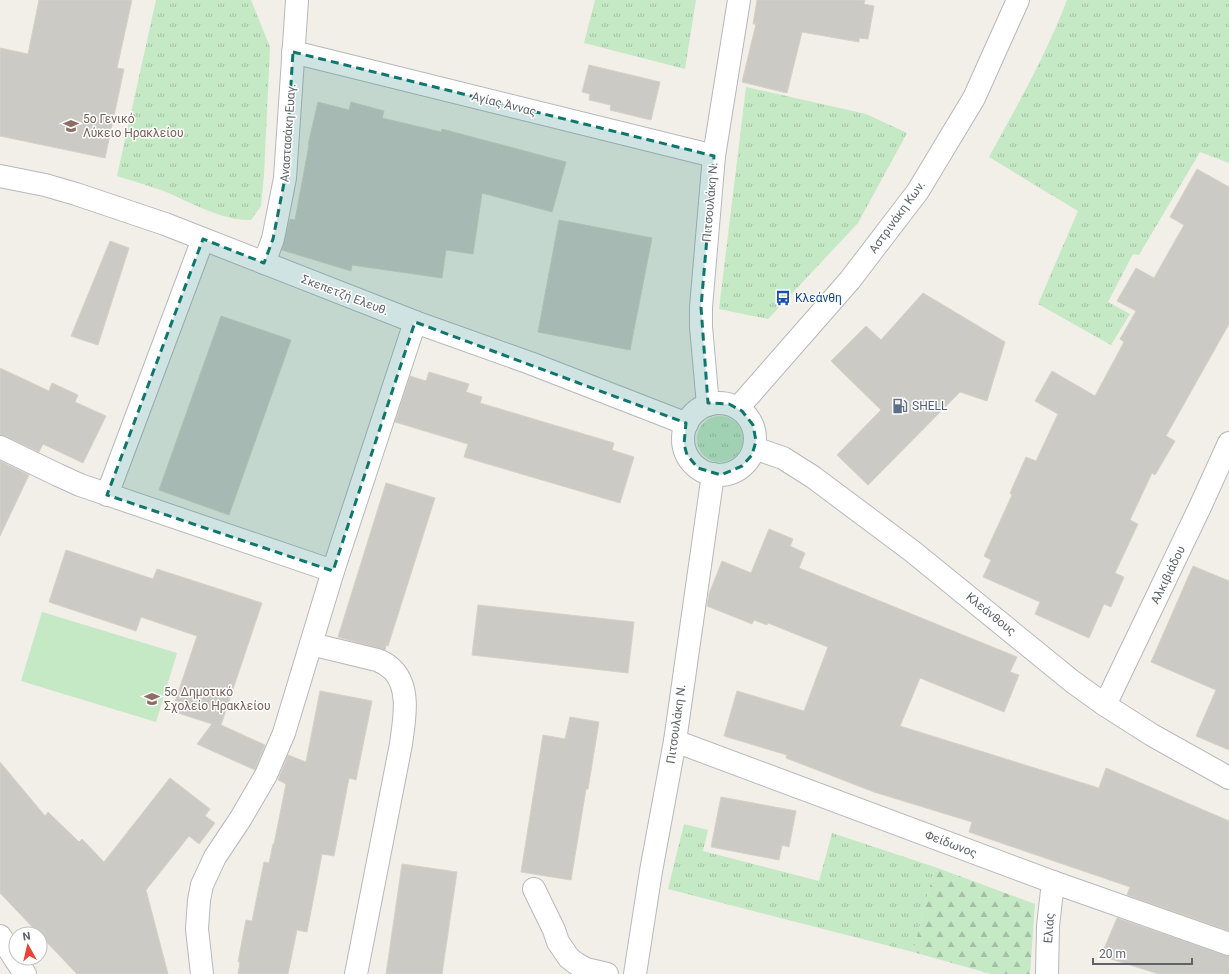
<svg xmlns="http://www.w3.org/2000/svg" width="1229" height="974" font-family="Roboto,sans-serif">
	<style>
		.grass { fill: url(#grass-tufts) }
		.forest { fill: url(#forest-firs) }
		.pitch { fill: #c5e8c5 }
		.building { fill: #cccac5; stroke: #d6d1c6 }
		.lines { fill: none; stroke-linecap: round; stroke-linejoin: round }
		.minor-casing { stroke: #b5b8bc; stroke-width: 24 }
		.minor { stroke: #fff; stroke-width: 22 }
		.marked { fill: #0f766e; fill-opacity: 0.2; stroke: #0f766e; stroke-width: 3; stroke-dasharray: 8 5; stroke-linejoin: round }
		.labels { text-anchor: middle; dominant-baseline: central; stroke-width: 3; stroke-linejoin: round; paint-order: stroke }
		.street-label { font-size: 12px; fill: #5f6368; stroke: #fff }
		.education-label { font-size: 12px; fill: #785e54; stroke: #fff; text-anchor: start }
		.transit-label { font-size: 12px; fill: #164399; stroke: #fff; text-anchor: start }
		.service-label { font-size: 12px; fill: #4e5e75; stroke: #fff; text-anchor: start }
	</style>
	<defs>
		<pattern id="grass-tufts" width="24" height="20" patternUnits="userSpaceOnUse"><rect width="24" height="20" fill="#c5e8c5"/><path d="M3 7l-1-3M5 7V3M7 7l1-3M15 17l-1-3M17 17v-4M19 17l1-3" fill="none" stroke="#a3c0a4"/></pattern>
		<pattern id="forest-firs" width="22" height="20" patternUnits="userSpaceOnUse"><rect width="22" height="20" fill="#c5e8c5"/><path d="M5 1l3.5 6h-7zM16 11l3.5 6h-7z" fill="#a3c0a4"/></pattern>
	</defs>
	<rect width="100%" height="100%" fill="#f1efe8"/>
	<g class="grass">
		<path d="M156,0H251L270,47L264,175L261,206L251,220C221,221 189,201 161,190C147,185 132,181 117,176Z"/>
		<polygon points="595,0 696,0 685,69 584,43"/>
		<path d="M1067,0H1229V163L1200,152L1139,255L1133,254L1108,302L1130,314L1111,345L1038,304L1078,211L989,157C1017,106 1046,55 1067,0Z"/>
		<polygon points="746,87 866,114 907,133 858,223 768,319 719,309"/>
		<circle cx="720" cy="439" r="23"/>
		<polygon points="684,824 708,830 703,851 819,881 832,833 935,867 913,952 668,889"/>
	</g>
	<polygon class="forest" points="935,867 1035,904 1030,974 991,974 913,952"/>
	<polygon class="pitch" points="42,612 177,653 156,722 21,681"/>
	<g class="building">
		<polygon points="39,0 132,0 117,68 124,69 105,158 0,136 0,48 28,54"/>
		<polygon points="757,0 865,0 864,4 874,6 868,39 859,38 859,42 802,32 787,93 742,82 756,24 753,24"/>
		<polygon points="589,65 660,82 651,120 610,110 611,105 589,100 590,94 582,92"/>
		<polygon points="318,102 349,110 351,102 384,111 382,118 441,132 442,129 566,162 552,212 482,193 473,254 446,250 442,278 352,265 351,271 282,250 290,219 295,220 309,145 308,145"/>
		<polygon points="1197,169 1229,187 1229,324 1166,436 1175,441 1155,475 1152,473 1130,520 1138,524 1115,573 1124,577 1111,607 1104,604 1089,638 1035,614 1040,602 983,577 991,560 984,556 1012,495 1010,493 1026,457 1036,461 1058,414 1035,401 1052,371 1095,396 1124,342 1120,339 1136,311 1117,301 1136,268 1154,278 1184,225 1170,217"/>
		<polygon points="559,220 652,238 630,350 538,332"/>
		<polygon points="110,241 129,248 98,345 71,336"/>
		<polygon points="923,293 1005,342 987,401 960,392 868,485 837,455 881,410 831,361 866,326 881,340"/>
		<polygon points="221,316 291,340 229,515 159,490"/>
		<polygon points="0,368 49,391 52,383 78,395 75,402 106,416 83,463 43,444 39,452 5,436 0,435"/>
		<polygon points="429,372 469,384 466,392 482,397 480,403 614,443 612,450 634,457 620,503 464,457 468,444 395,422 410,376 426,381"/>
		<polygon points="0,461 29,475 0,536"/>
		<polygon points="386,483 435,498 388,646 386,645 385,650 338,637"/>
		<polygon points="769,529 793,539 790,546 805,553 799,568 1017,657 1010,672 1019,675 1004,712 920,678 900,726 1099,788 1106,768 1229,821 1229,931 1127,895 1130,887 969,832 972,822 874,792 786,758 787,755 724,736 737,691 804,711 828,647 768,623 767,625 754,620 752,624 707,606 709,594 722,561 751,573"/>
		<polygon points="66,550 153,579 157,569 262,603 221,725 265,745 255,770 197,744 212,724 172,711 197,636 141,617 136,631 49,602"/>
		<polygon points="1193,566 1229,581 1229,750 1196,736 1216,690 1151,662"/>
		<polygon points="478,605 634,622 628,673 472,655"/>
		<polygon points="320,691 372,701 356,780 349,778 334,856 322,854 307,932 297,930 288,974 238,974 240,962 238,962 246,920 252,921 264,862 269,863 273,844 274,844 286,784 278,780 288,755 306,762"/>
		<polygon points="570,717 599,722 588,789 586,789 571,880 521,872 543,735 565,739"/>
		<polygon points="0,762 45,816 48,812 79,842 82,839 104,862 170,778 210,809 205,816 215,823 199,844 189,836 146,890 168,974 77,974 0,893"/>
		<polygon points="721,797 796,811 789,847 782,845 779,860 711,847"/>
		<polygon points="402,864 457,872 442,974 386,974"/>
		<polygon points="1117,918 1229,956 1229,974 1159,974 1101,956"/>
	</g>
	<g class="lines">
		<g class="minor-casing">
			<g id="minor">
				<polyline points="293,52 714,156"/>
				<polyline points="0,176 45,185 76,194 165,224 415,322 530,363 687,424"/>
				<polyline points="264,263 273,239 285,178 297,0"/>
				<circle cx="719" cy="439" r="36"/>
				<polyline points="708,405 701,327 701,307 714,156 739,0"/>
				<polyline points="738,408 850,280 918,191 974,98 1018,0"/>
				<polyline points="0,447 58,475 80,485 333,571"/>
				<polyline points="754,448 783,458 813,477 912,551 1073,682 1105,705 1152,735 1229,778"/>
				<polyline points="107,495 203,239"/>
				<path d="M311,644L377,660C383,662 388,665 393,670C411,689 404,721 401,744L356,974"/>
				<polyline points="1105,705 1200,507 1229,443"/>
				<polyline points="675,741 1053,882 1229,944"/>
				<polyline points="534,889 554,930 558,942 569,958 577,964 586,969 607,974"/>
				<polyline points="0,936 25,974"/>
				<polyline points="202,974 197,929 199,900 202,885 215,857 241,818 266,775 284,733 333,571 415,322"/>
				<polyline points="635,974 651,871 675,741 713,474"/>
				<polyline points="1047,974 1048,926 1053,882"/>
			</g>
		</g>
		<use href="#minor" class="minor"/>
	</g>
	<path class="marked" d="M293,52L714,156L701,307L708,403L729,404L742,411L753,425L756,441L752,455L742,466L721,475L698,468L687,455L684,444L686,423L415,322L333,571L107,495L203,239L264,263L273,239L285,178Z"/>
	<defs>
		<g id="school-bare" transform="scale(1.2)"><path d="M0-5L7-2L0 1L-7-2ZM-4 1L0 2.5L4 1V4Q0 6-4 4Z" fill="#8d6e63" stroke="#fff" stroke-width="2.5" paint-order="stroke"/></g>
		<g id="bus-bare" transform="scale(1.2)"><path d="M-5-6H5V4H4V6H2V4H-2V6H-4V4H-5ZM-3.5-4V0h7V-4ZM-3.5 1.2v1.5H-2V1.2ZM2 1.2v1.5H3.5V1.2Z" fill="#1a4fb4" stroke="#fff" stroke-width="2.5" paint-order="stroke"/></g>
		<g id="fuel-bare" transform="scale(1.2)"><path d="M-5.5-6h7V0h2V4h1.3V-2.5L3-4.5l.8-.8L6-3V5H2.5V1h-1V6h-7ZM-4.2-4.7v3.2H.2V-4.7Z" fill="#5c6f8a" stroke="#fff" stroke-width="2.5" paint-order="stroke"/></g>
	</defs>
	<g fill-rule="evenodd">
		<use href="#school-bare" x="71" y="126"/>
		<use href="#bus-bare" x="783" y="298"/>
		<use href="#fuel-bare" x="900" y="406"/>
		<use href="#school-bare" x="152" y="699"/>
	</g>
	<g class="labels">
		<g class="street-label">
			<text transform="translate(504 104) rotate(14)">Αγίας Άννας</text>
			<text transform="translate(288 133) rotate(-86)">Αναστασάκη Ευαγ.</text>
			<text transform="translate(710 202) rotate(-85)">Πιτσουλάκη Ν.</text>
			<text transform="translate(897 217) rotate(-54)">Αστρινάκη Κων.</text>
			<text transform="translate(345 295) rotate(21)">Σκεπετζή Ελευθ.</text>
			<text transform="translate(1168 575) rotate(-64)">Αλκιβιάδου</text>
			<text transform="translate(991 614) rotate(39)">Κλεάνθους</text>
			<text transform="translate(676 724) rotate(-82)">Πιτσουλάκη Ν.</text>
			<text transform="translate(951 844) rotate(21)">Φείδωνος</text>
			<text transform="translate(1049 928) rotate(-86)">Ελιάς</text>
		</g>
		<g class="education-label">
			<text x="83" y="119">5ο Γενικό<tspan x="83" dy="14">Λύκειο Ηρακλείου</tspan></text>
			<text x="164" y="692">5ο Δημοτικό<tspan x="164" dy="14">Σχολείο Ηρακλείου</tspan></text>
		</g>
		<g class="transit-label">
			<text x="795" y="298">Κλεάνθη</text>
		</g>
		<g class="service-label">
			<text x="912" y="406">SHELL</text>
		</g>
	</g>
	<g transform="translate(28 946) rotate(352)"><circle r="19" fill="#ffffff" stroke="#bfc1c3"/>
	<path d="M0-3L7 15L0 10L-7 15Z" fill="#ea4335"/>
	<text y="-6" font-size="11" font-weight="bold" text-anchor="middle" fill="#5f6368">N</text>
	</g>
	<path d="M1093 958v6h99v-6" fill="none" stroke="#5f6368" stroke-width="2"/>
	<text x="1099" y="958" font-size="12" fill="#5f6368" stroke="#ffffff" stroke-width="3" paint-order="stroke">20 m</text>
</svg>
